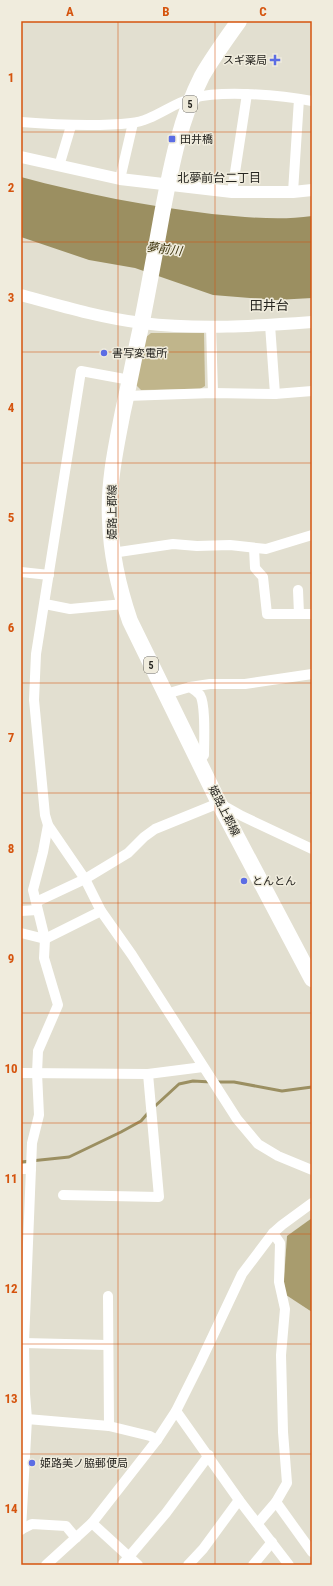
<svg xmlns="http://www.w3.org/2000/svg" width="333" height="1586" font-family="'Roboto Condensed','Noto Sans JP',sans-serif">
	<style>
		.green { fill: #c0b58b }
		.forest { fill: #a89c6e }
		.water { fill: #9b8f61 }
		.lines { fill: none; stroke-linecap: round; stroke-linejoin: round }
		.stream { stroke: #9b8f61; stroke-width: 3 }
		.minor { stroke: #fff; stroke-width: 10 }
		.tertiary { stroke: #fff; stroke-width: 12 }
		.primary { stroke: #fff; stroke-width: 16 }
		.grid { fill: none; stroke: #d5540e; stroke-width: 1; stroke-opacity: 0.55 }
		.poi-dot { fill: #5c6de4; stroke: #f0ecdd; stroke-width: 1.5 }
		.labels { text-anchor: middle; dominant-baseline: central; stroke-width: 3; stroke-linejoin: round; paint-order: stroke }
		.shield { fill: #f0ecdd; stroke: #636159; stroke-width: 1 }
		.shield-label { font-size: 10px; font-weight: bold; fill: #262520 }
		.poi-label { font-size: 11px; fill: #262520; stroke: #f0ecdd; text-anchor: start }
		.street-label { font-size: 11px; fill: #262520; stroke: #f0ecdd }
		.neighbourhood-label { font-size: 12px; fill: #262520; stroke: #f0ecdd }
		.water-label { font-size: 12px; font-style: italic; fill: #3f360f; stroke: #f0ecdd }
		.quarter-label { font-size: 13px; fill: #262520; stroke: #f0ecdd }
		.neatline { fill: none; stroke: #d5540e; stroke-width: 1.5 }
		.grid-label { font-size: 13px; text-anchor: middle; font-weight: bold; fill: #d5540e }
	</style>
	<rect width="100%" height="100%" fill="#e2dfd0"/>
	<polygon class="green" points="151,333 204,333 205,386 200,389 141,390 136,385 145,338"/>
	<polygon class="forest" points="312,1218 312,1312 283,1293 287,1236"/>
	<path class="water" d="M21,177C84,194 147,206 212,214C245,217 279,221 312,216V298L276,300L213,295L135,268L89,260L21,237Z"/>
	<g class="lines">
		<g class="stream">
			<polyline points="216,1082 234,1082 282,1091 312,1087"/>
			<polyline points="154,1107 179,1084 193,1081 211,1082"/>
			<polyline points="21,1162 69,1157 121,1132 141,1121 148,1113"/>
		</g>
		<g class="minor">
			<path d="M21,122C58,125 94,127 131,123C153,121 172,103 193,98C223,90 281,95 312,101"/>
			<polyline points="59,166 71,126"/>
			<polyline points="120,179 133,123"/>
			<polyline points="232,192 247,94"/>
			<polyline points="293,192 299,99"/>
			<polyline points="270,325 275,394"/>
			<polyline points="211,326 213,393"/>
			<polyline points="130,380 81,371 36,654 34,700 45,815 48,825 85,879 101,911 132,955 237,1119 258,1144 278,1156 312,1170"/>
			<polyline points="126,396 213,393 275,394 312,391"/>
			<polyline points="254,548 255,568 263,577 267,614 312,614"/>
			<polyline points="112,553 173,544 197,546 230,545 266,549 312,535"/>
			<polyline points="21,572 49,575"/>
			<polyline points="298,590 299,614"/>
			<polyline points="45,604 70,609 124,604"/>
			<path d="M190,687C193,689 197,691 200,695C206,705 204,742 204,755L199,761"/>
			<polyline points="166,694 190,687 210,684 245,684 312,674"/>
			<polyline points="36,902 85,879 128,853 144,837 155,829 219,803 242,816 312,849"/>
			<polyline points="21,911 37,910"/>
			<polyline points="21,933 45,939 101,911"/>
			<polyline points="21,1073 148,1074 203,1067"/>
			<polyline points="21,1169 31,1169"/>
			<polyline points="63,1195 159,1197 148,1074"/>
			<polyline points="108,1296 109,1426"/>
			<polyline points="24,1343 107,1345"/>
			<polyline points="176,1411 239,1500 289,1565"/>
			<polyline points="27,1419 109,1426 150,1436 157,1440"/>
			<polyline points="276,1502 312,1552"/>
			<polyline points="92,1523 138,1565"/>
			<polyline points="258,1523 276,1502 287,1483 283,1432 281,1355 285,1309 279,1282 280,1243 273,1233"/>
			<polyline points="22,1529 32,1524 66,1526 76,1538"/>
			<polyline points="21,1530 27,1419 25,1394 24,1343 32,1143 39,1115 37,1073 38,1051 58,1005 44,958 45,939 33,890 43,852 48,825"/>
			<polyline points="46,1565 92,1523 157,1440 176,1411 200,1363 242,1274 273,1233 282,1225 312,1203"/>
			<polyline points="122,1565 166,1513 209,1455"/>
			<polyline points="188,1565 203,1549 239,1500"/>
			<polyline points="253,1565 272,1542"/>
		</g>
		<g class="tertiary">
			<polyline points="21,157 120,179 232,192 293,192 312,190"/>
			<path d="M21,295C61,306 101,318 142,323C199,330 256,326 312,322"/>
		</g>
		<path class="primary" d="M239,21C226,39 213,57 202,76C180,119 171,167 162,214C155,253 148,292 140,331C134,358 129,385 123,411C116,447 108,483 110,520C111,554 119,589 130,621L219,803L312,979"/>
	</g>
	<path class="grid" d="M118,21V1565M215,21V1565M21,132H312M21,242H312M21,352H312M21,463H312M21,573H312M21,683H312M21,793H312M21,903H312M21,1013H312M21,1123H312M21,1234H312M21,1344H312M21,1454H312"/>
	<g class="poi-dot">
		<path d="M273 54h4v4h4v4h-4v4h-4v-4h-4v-4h4z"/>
		<rect x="168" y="135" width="8" height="8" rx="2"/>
		<circle cx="104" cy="353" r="4"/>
		<circle cx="244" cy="881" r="4"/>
		<circle cx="32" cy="1463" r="4"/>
	</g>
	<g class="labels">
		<g class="shield">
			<rect x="183" y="96" width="14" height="16" rx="3"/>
			<rect x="144" y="657" width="14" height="16" rx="3"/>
		</g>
		<g class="shield-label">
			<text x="190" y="104">5</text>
			<text x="151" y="665">5</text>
		</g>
		<g class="poi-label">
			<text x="267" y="60" text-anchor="end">スギ薬局</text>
			<text x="180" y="139">田井橋</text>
			<text x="112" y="353">書写変電所</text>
			<text x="252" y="881">とんとん</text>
			<text x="40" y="1463">姫路美ノ脇郵便局</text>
		</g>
		<g class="street-label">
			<text transform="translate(112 512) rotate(-90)">姫路上郡線</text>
			<text transform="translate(224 811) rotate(63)">姫路上郡線</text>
		</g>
		<g class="neighbourhood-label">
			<text x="219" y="178">北夢前台二丁目</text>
		</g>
		<g class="water-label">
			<text transform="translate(164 249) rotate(7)">夢前川</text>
		</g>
		<g class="quarter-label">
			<text x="269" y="305">田井台</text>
		</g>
	</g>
	<rect width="333" height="1586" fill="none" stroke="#f0ecdd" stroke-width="44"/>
	<rect x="22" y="22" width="289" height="1542" class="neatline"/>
	<g class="grid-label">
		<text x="70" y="16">A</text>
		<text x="166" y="16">B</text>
		<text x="263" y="16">C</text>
		<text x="11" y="82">1</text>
		<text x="11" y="192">2</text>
		<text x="11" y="302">3</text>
		<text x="11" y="412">4</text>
		<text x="11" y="522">5</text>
		<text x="11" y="632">6</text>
		<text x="11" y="742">7</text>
		<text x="11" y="853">8</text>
		<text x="11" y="963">9</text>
		<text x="11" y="1073">10</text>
		<text x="11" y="1183">11</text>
		<text x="11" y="1293">12</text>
		<text x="11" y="1403">13</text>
		<text x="11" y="1513">14</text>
	</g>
</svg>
